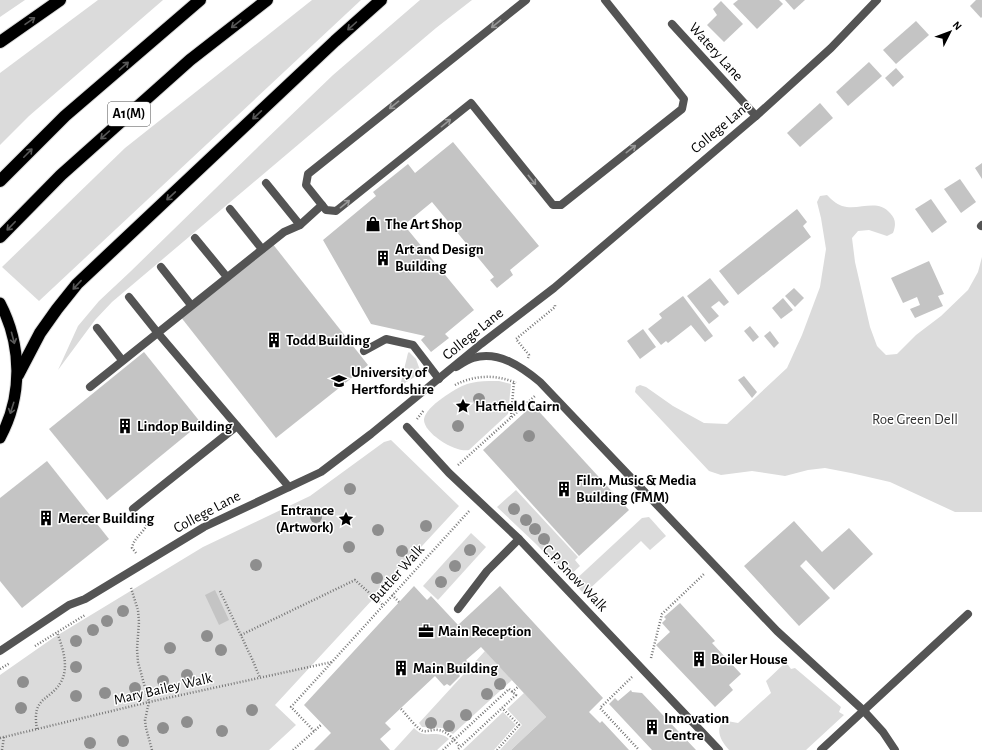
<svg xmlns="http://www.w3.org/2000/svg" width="982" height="750" font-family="'Alegreya Sans',sans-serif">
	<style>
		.green { fill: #dbdbdb }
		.building { fill: #c4c4c4 }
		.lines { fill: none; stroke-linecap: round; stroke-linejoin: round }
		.trunk-casing { stroke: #dbdbdb; stroke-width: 13 }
		.motorway-casing { stroke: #dbdbdb; stroke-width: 14 }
		.path { stroke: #767676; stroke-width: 2.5; stroke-dasharray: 1 2; stroke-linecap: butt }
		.service { stroke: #545454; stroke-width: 8 }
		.pedestrian { stroke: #545454; stroke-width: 8 }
		.minor { stroke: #545454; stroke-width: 8 }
		.trunk { stroke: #000; stroke-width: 11 }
		.motorway { stroke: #000; stroke-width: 12 }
		.tree { fill: #8e8e8e }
		.oneway { stroke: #595959 }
		.oneway2 { stroke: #989898 }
		.labels { text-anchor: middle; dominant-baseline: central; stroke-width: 3; stroke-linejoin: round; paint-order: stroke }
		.shield { fill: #fff; stroke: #4c4c4c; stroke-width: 1 }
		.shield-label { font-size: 14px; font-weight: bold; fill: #000 }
		.street-label { font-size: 15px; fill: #000; stroke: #fff }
		.poi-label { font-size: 15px; font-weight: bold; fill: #000; stroke: #fff; text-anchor: start }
		.park-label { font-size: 15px; fill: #323232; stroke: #fff }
	</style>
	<rect width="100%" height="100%" fill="#fff"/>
	<g class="green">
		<polygon points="0,0 25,0 0,17"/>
		<polygon points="98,0 163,0 29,116 0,145 0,73"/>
		<polygon points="312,0 361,0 39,301 2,267 125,148"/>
		<polygon points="420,0 472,0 436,28 112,302 95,320 58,370 78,326 99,301 130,272 259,146 333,75"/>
		<path d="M827,195C831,199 836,204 842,206C859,211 877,198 890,213C896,219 896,225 893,233L887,236L869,230L858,231L852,238L855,262L870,327L877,346L886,355L897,354L916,335L941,316L968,290L978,272L982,257V512H955L890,482L851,473L825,468L808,470L785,476L752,471L721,475L709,471L635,392L636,387L640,385L646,387L673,406L704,423L727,424L787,368L802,335L820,287L826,249L821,218L817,202L820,196Z"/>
		<polygon points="409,352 416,359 421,373 400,386 408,353"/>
		<path d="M489,381H499L511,384L508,414L469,450C456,453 423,433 424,419C426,406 456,388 467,384C474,382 481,381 489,381Z"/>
		<polygon points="391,440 459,506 275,705 296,725 269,750 0,750 0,675 53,638 203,547 310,496 384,442"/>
		<polygon points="516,490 578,557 575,560 580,566 568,577 536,544 497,507"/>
		<polygon points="649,517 666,536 650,550 641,541 584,594 573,582 642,518"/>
		<polygon points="471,533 486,547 438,600 423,586"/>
		<polygon points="485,651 512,680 453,734 443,728 422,727 419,723"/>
		<path d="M786,662L791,669L795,668L841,707L839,712L844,715L806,750H729C720,740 715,730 724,719L727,721L738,723L771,693L766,681Z"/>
		<polygon points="524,693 546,717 511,750 500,750 522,725 507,709"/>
		<polygon points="503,712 516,725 494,750 463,750"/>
		<path d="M414,728C426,741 435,728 449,739L437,750H394Z"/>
	</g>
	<g class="building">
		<polygon points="738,0 779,0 783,4 757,29 733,4"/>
		<polygon points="785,0 805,0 794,10"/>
		<polygon points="976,0 982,0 982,17 981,18 970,6"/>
		<polygon points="721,1 743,24 724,42 707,25 717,15 713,9"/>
		<polygon points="916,21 929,35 896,64 883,50"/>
		<polygon points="869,62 882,76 848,106 836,92"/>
		<polygon points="896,68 904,77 893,87 885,78"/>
		<polygon points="820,103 833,118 800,147 787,133"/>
		<polygon points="453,142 539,246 510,270 513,275 497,288 490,280 494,277 432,202 404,225 474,310 445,334 449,338 431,352 421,340 425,336 371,324 323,240 376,196 373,192 408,164 415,173"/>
		<polygon points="982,163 982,179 975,168"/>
		<polygon points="960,179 976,202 961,213 944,189"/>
		<polygon points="931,199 947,222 932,233 915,209"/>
		<polygon points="797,209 807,222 803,226 811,237 738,295 719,271"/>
		<polygon points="272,243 368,365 276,438 180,316"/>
		<polygon points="929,261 944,294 938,296 943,306 915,318 910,309 920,305 917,297 903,303 891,278"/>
		<polygon points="710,278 729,302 724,306 719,301 711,307 719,316 709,324 687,296"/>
		<polygon points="794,288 804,298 795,307 785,296"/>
		<polygon points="683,296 713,336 705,342 691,325 668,343 666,341 661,345 648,329 662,318 659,314"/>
		<polygon points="783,298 793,310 781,319 772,308"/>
		<polygon points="750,326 759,337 753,342 744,331"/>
		<polygon points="643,329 656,347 640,359 627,341"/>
		<polygon points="770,331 779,343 774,348 764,336"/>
		<polygon points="144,352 201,423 107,500 49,429"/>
		<polygon points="744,376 757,392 752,398 738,380"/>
		<polygon points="533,405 629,510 579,556 483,450"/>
		<polygon points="47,461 109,539 22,608 0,581 0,498"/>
		<polygon points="794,521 822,552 849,528 873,554 834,590 806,560 800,566 830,598 799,626 744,566"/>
		<polygon points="414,586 427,600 431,596 458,625 500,586 603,698 589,712 600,723 602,721 629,750 511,750 546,717 481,647 466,660 469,663 458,673 460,676 450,686 447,684 444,686 435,676 385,723 391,729 380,739 390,750 314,750 331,733 304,705"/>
		<polygon points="215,590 229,620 219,625 205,595"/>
		<polygon points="680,603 715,641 712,643 741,674 729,685 733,690 715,707 656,645 670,632 662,623 666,619 664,617"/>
		<polygon points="631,690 632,692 642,693 696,750 652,750 609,704 615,698 618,701"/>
	</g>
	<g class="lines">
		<g class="trunk-casing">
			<path id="trunk" d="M0,303C22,345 23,396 0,438"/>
		</g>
		<g class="motorway-casing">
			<g id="motorway">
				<polyline points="0,42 60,0"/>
				<polyline points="0,181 65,116 200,0"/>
				<polyline points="0,237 61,175 190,60 267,0"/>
				<polyline points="18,375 40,333 57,309 77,284 335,41 381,0"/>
			</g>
		</g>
		<g class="path">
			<polyline points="709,136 736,113"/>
			<polyline points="528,358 529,355 516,339 555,307 555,304"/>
			<path d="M455,385C474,375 496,374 516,383"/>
			<polyline points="511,417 514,381"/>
			<polyline points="417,419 424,410"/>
			<polyline points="458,465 535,396"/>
			<path d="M136,553L132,548C134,537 143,534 147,524L142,518"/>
			<polyline points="131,588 138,610 139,622 137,649 138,662 149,702 145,720 146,728 152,750"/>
			<polyline points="220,591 253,661 260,678"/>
			<polyline points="392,595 399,602"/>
			<polyline points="241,635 355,580 383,605"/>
			<polyline points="35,646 85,615"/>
			<polyline points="651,658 662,614 704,574"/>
			<polyline points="0,669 10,663"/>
			<polyline points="632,677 600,708 639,750"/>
			<polyline points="512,692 518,687"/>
			<path d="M401,709C406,714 417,729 423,731C428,732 433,729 438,730C448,731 455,741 460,747"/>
			<path d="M37,729C31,695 51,702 62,680C69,665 62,646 57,632"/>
			<polyline points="314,731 291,707 470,510"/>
			<polyline points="0,738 149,702 332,662"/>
			<polyline points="2,750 4,737"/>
			<polyline points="293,750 322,724"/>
			<polyline points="443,750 509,689 516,695 457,750"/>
			<polyline points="497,750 519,725 502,708"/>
		</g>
		<g class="service">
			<polyline points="526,0 308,174 306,185 326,210 336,211 471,103 553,205 561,205 682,109 684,99 605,0"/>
			<polyline points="672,24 756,116"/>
			<polyline points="266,183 300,225"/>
			<polyline points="230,209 262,249"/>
			<polyline points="195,238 227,277"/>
			<polyline points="161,267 191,305"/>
			<polyline points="129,297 157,332 289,487"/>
			<polyline points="97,328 122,360"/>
			<polyline points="364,351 386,339 413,345 439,379"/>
			<path d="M456,367C461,364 467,360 473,358C498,350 522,367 540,382L777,631L863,710L883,732L895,750"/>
			<polyline points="90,387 284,232 300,225 322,205"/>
			<polyline points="133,509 237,426"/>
			<polyline points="458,609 487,571 519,539"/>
			<polyline points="821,750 968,614"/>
		</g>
		<polyline class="pedestrian" points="407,427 449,473 519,539 719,750"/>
		<g class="minor">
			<polyline points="981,226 982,225"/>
			<polyline points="0,651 69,605 85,599 204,527 321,472 371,434 481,344 554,288 756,116 831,48 877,0"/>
		</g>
		<use href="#trunk" class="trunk"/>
		<use href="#motorway" class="motorway"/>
	</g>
	<g class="tree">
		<circle cx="479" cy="399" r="6"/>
		<circle cx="458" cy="426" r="6"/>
		<circle cx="529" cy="436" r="6"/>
		<circle cx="350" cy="489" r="6"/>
		<circle cx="514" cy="509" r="6"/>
		<circle cx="316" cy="517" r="6"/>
		<circle cx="526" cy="520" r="6"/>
		<circle cx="426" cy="526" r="6"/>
		<circle cx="535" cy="529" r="6"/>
		<circle cx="378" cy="530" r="6"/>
		<circle cx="544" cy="539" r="6"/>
		<circle cx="349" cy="547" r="6"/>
		<circle cx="470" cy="550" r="6"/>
		<circle cx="402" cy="551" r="6"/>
		<circle cx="256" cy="565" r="6"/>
		<circle cx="455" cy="566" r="6"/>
		<circle cx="377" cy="578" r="6"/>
		<circle cx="441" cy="582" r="6"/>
		<circle cx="123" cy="611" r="6"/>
		<circle cx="107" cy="621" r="6"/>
		<circle cx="93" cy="630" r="6"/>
		<circle cx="207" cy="636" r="6"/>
		<circle cx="76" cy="641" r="6"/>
		<circle cx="170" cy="648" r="6"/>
		<circle cx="221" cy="650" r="6"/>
		<circle cx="76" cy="667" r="6"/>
		<circle cx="187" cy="675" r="6"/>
		<circle cx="163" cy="681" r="6"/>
		<circle cx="23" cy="682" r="6"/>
		<circle cx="500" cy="684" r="6"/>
		<circle cx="135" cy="688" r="6"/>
		<circle cx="105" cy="693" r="6"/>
		<circle cx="487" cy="694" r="6"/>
		<circle cx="76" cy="696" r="6"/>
		<circle cx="21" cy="708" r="6"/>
		<circle cx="252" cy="710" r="6"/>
		<circle cx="466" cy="715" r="6"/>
		<circle cx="187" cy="722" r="6"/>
		<circle cx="431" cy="723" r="6"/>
		<circle cx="449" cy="726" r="6"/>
		<circle cx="163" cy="728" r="6"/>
		<circle cx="222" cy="731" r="6"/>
		<circle cx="123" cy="741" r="6"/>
		<circle cx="90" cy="743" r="6"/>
	</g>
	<defs><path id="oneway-shaft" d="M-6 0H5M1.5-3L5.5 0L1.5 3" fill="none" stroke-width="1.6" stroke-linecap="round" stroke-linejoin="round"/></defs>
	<g class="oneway">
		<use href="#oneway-shaft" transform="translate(30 21) rotate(-35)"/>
		<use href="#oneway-shaft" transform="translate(236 24) rotate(142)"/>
		<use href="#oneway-shaft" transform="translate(352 26) rotate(138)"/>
		<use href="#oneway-shaft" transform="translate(124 66) rotate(-41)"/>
		<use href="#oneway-shaft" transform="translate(257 115) rotate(137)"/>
		<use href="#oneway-shaft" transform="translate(105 135) rotate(138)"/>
		<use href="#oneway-shaft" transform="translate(28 153) rotate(-45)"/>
		<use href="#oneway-shaft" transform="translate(171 196) rotate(137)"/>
		<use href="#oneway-shaft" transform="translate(11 226) rotate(134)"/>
		<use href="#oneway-shaft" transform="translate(77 285) rotate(133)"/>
		<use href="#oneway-shaft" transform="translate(13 338) rotate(75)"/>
		<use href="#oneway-shaft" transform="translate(12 408) rotate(108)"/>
	</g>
	<g class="oneway2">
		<use href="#oneway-shaft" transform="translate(496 24) rotate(141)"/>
		<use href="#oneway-shaft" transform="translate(394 105) rotate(141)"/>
		<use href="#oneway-shaft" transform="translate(446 123) rotate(-39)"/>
		<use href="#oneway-shaft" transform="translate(631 149) rotate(-38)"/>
		<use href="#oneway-shaft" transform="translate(532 180) rotate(51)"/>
		<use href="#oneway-shaft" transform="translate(345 204) rotate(-39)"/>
	</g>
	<defs>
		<g id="shop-bare" transform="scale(1.2)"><path d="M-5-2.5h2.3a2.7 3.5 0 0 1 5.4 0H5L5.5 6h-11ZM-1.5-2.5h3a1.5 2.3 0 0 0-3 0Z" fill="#000" stroke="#fff" stroke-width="2.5" paint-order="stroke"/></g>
		<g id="building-bare" transform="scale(1.2)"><path d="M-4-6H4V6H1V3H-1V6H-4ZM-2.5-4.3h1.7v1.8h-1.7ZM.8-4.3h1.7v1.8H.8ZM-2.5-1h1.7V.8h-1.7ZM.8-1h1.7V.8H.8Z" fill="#000" stroke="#fff" stroke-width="2.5" paint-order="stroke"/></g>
		<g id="university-bare" transform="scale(1.2)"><path d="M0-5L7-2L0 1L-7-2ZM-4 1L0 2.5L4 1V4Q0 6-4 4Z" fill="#000" stroke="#fff" stroke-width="2.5" paint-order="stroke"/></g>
		<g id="sight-bare" transform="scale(1.2)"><path d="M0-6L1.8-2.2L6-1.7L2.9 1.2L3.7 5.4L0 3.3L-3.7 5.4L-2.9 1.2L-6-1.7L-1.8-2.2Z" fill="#000" stroke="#fff" stroke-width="2.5" paint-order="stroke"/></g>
		<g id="office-bare" transform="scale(1.2)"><path d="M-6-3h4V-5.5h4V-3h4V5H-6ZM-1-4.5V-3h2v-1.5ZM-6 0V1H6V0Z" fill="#000" stroke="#fff" stroke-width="2.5" paint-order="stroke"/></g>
	</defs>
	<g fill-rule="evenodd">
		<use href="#shop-bare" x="373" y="224"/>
		<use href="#building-bare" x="383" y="258"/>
		<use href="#building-bare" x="274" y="340"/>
		<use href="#university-bare" x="339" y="381"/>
		<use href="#sight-bare" x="463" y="406"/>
		<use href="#building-bare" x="125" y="426"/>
		<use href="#building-bare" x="564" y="489"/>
		<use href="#building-bare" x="46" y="518"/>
		<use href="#sight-bare" x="346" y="519"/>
		<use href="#office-bare" x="426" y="631"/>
		<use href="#building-bare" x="699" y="659"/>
		<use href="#building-bare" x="401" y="668"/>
		<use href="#building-bare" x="652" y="727"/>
	</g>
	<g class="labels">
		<rect class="shield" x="108" y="102" width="42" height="24" rx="3"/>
		<g class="shield-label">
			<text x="129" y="114">A1(M)</text>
		</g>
		<g class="street-label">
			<text transform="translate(716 52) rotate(48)">Watery Lane</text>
			<text transform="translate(721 127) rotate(-40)">College Lane</text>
			<text transform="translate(473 334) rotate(-39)">College Lane</text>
			<text transform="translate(207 512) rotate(-28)">College Lane</text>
			<text transform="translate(397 574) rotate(-48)">Buttler Walk</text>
			<text transform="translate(575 578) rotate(46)">C.P. Snow Walk</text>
			<text transform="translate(163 689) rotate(-13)">Mary Bailey Walk</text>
		</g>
		<g class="poi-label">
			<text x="385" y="224">The Art Shop</text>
			<text x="395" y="249">Art and Design<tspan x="395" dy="17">Building</tspan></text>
			<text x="286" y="340">Todd Building</text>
			<text x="351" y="372">University of<tspan x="351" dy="17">Hertfordshire</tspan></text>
			<text x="475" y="406">Hatfield Cairn</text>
			<text x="137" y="426">Lindop Building</text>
			<text x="576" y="480">Film, Music &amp; Media<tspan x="576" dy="17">Building (FMM)</tspan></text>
			<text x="334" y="510" text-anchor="end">Entrance<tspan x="334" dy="17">(Artwork)</tspan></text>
			<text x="58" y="518">Mercer Building</text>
			<text x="438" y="631">Main Reception</text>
			<text x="711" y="659">Boiler House</text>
			<text x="413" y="668">Main Building</text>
			<text x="664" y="718">Innovation<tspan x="664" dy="17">Centre</tspan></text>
		</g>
		<g class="park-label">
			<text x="915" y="419">Roe Green Dell</text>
		</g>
	</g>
	<g transform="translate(950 32) rotate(48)" stroke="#ffffff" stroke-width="3" paint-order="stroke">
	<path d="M0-3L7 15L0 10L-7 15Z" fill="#000000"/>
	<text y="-6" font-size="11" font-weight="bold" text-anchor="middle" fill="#000000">N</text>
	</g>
</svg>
